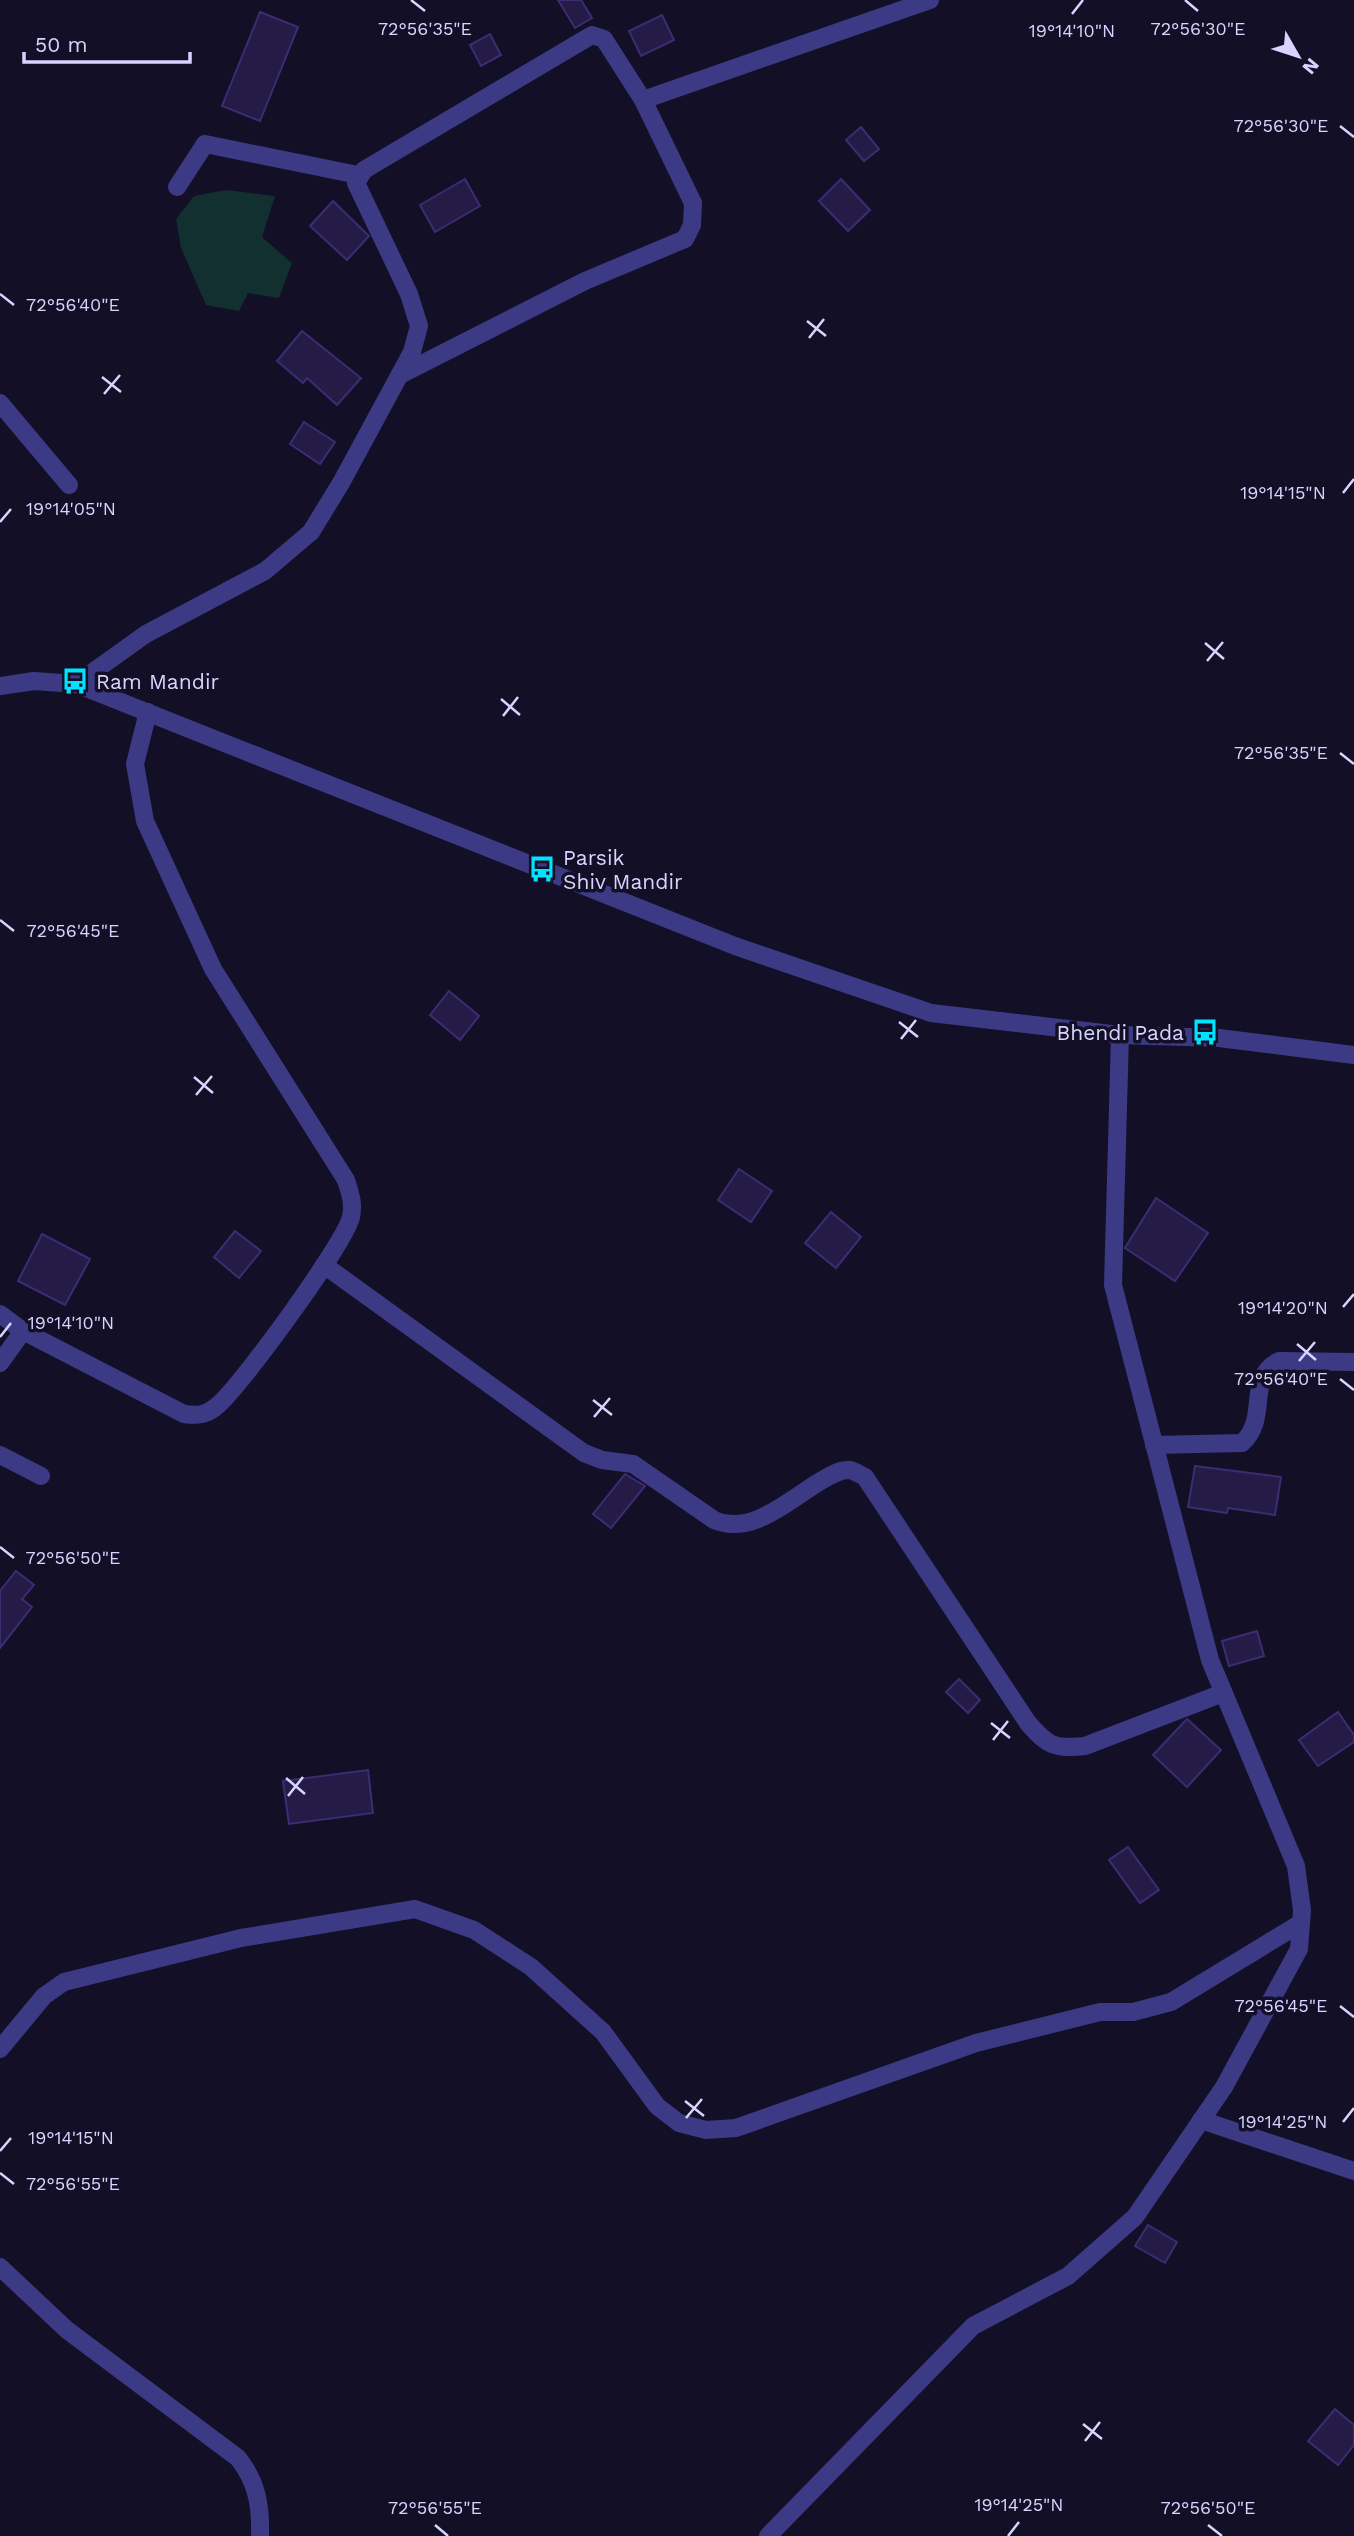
<svg xmlns="http://www.w3.org/2000/svg" width="1354" height="2536" font-family="'Work Sans',sans-serif">
	<style>
		.green { fill: #12302f }
		.building { fill: #241b47; stroke: #3b2d73; stroke-width: 2 }
		.lines { fill: none; stroke-linecap: round; stroke-linejoin: round }
		.minor { stroke: #3d3a85; stroke-width: 18 }
		.ticks { fill: none; stroke: #d9d4ff; stroke-width: 2.5 }
		.labels { text-anchor: middle; dominant-baseline: central; stroke-width: 7; stroke-linejoin: round; paint-order: stroke }
		.poi-label { font-size: 21px; fill: #d9d4ff; stroke: #130f26; text-anchor: start }
		.ticks-label { font-size: 18px; text-anchor: middle; fill: #d9d4ff; stroke: #130f26; stroke-width: 7; stroke-linejoin: round; paint-order: stroke }
	</style>
	<rect width="100%" height="100%" fill="#130f26"/>
	<polygon class="green" points="226,190 275,196 262,237 292,263 279,298 248,293 239,311 206,305 181,248 176,219 194,196"/>
	<g class="building">
		<polygon points="558,0 581,0 592,18 575,28"/>
		<polygon points="260,12 298,27 260,121 222,106"/>
		<polygon points="662,15 674,40 641,56 629,31"/>
		<polygon points="490,34 501,55 481,66 470,45"/>
		<polygon points="861,127 879,149 864,161 846,140"/>
		<polygon points="465,179 480,206 435,232 420,205"/>
		<polygon points="841,179 870,210 848,231 819,201"/>
		<polygon points="333,201 369,236 347,260 310,226"/>
		<polygon points="302,331 361,378 337,405 307,378 303,383 277,361"/>
		<polygon points="304,422 335,442 320,464 290,444"/>
		<polygon points="449,991 479,1016 460,1040 430,1015"/>
		<polygon points="739,1169 772,1191 751,1222 718,1200"/>
		<polygon points="1156,1198 1208,1233 1175,1281 1125,1248"/>
		<polygon points="831,1212 861,1237 836,1268 805,1243"/>
		<polygon points="235,1231 261,1251 239,1278 214,1257"/>
		<polygon points="42,1234 90,1259 65,1305 18,1281"/>
		<polygon points="1195,1466 1281,1477 1275,1515 1228,1508 1227,1513 1188,1507"/>
		<polygon points="625,1474 645,1486 611,1528 593,1514"/>
		<polygon points="16,1571 34,1585 22,1599 32,1607 0,1648 0,1591"/>
		<polygon points="1257,1631 1264,1656 1229,1666 1222,1641"/>
		<polygon points="959,1679 980,1700 968,1713 946,1692"/>
		<polygon points="1338,1712 1354,1735 1354,1742 1318,1766 1299,1740"/>
		<polygon points="1187,1719 1221,1750 1187,1787 1153,1755"/>
		<polygon points="368,1770 373,1813 289,1824 283,1781"/>
		<polygon points="1128,1847 1159,1890 1140,1903 1109,1860"/>
		<polygon points="1148,2225 1177,2242 1165,2263 1135,2246"/>
		<polygon points="1335,2409 1354,2425 1354,2445 1338,2465 1308,2441"/>
	</g>
	<g class="lines">
		<g class="minor">
			<polyline points="177,187 205,144 358,175"/>
			<polyline points="400,375 585,281 685,239 692,225 693,203 643,100"/>
			<polyline points="0,403 69,485"/>
			<polyline points="76,684 146,634 265,571 311,532 341,483 412,352 419,326 409,294 356,183 364,170 592,35 604,39 643,100 930,0"/>
			<polyline points="0,686 34,681 76,684 735,946 931,1013 1120,1035 1219,1038 1354,1055"/>
			<path d="M324,1265L584,1453L602,1460L633,1464L714,1520C751,1536 788,1501 819,1482C828,1477 839,1469 850,1470C854,1471 861,1475 865,1477L1028,1723C1048,1746 1054,1749 1085,1746L1223,1693"/>
			<path d="M0,1314L23,1331L184,1414C198,1416 207,1415 218,1405C241,1386 345,1243 351,1217C354,1203 350,1193 346,1180L213,969L145,821L135,764L148,712"/>
			<polyline points="0,1363 23,1331"/>
			<path d="M1154,1445L1242,1443C1270,1418 1245,1378 1279,1361L1354,1362"/>
			<polyline points="0,1455 41,1476"/>
			<polyline points="0,2049 44,1996 64,1982 241,1938 415,1909 474,1930 531,1967 603,2032 657,2106 679,2123 706,2130 736,2128 976,2043 1100,2012 1133,2012 1171,2002 1301,1923"/>
			<polyline points="1201,2120 1354,2171"/>
			<path d="M0,2267L67,2330L238,2458C257,2482 261,2506 260,2536"/>
			<polyline points="768,2536 973,2326 1068,2276 1135,2217 1224,2087 1299,1949 1302,1910 1296,1866 1210,1660 1113,1285 1120,1035"/>
		</g>
	</g>
	<path class="ticks" d="M411,0L425,11M1185,0L1198,11M1072,14L1083,0M1340,126L1354,137M0,294L14,305M807,321L826,336M809,338L824,319M102,377L121,392M104,394L120,375M1343,493L1354,479M0,522L11,509M1205,643L1224,659M1207,661L1223,642M501,699L520,715M503,716L518,697M1340,753L1354,764M0,920L14,931M899,1022L918,1037M901,1039L916,1020M194,1077L213,1093M196,1095L212,1076M1343,1307L1354,1294M0,1337L11,1323M1297,1344L1316,1360M1299,1361L1315,1342M1340,1379L1354,1390M593,1400L612,1415M594,1417L610,1398M0,1547L14,1558M991,1723L1010,1738M993,1740L1008,1721M286,1778L305,1794M288,1796L303,1777M1340,2006L1354,2017M685,2101L704,2116M686,2118L702,2099M1343,2122L1354,2108M0,2151L11,2138M0,2173L14,2184M1083,2424L1102,2439M1085,2441L1100,2422M435,2525L448,2536M1208,2525L1222,2536M1008,2536L1019,2522"/>
	<defs>
		<g id="bus-bare" transform="scale(2.1)"><path d="M-5-6H5V4H4V6H2V4H-2V6H-4V4H-5ZM-3.5-4V0h7V-4ZM-3.5 1.2v1.5H-2V1.2ZM2 1.2v1.5H3.5V1.2Z" fill="#00e5ff" stroke="#130f26" stroke-width="2.5" paint-order="stroke"/></g>
	</defs>
	<g fill-rule="evenodd">
		<use href="#bus-bare" x="75" y="681"/>
		<use href="#bus-bare" x="542" y="869"/>
		<use href="#bus-bare" x="1205" y="1032"/>
	</g>
	<g class="labels">
		<g class="poi-label">
			<text x="96" y="681">Ram Mandir</text>
			<text x="563" y="857">Parsik<tspan x="563" dy="24">Shiv Mandir</tspan></text>
			<text x="1184" y="1032" text-anchor="end">Bhendi Pada</text>
		</g>
	</g>
	<g class="ticks-label">
		<text x="425" y="35">72°56'35"E</text>
		<text x="1198" y="35">72°56'30"E</text>
		<text x="1072" y="37">19°14'10"N</text>
		<text x="1281" y="132">72°56'30"E</text>
		<text x="73" y="311">72°56'40"E</text>
		<text x="1283" y="499">19°14'15"N</text>
		<text x="71" y="515">19°14'05"N</text>
		<text x="1281" y="759">72°56'35"E</text>
		<text x="73" y="937">72°56'45"E</text>
		<text x="1283" y="1314">19°14'20"N</text>
		<text x="71" y="1329">19°14'10"N</text>
		<text x="1281" y="1385">72°56'40"E</text>
		<text x="73" y="1564">72°56'50"E</text>
		<text x="1281" y="2012">72°56'45"E</text>
		<text x="1283" y="2128">19°14'25"N</text>
		<text x="71" y="2144">19°14'15"N</text>
		<text x="73" y="2190">72°56'55"E</text>
		<text x="1019" y="2511">19°14'25"N</text>
		<text x="435" y="2514">72°56'55"E</text>
		<text x="1208" y="2514">72°56'50"E</text>
	</g>
	<g transform="translate(1298 56) rotate(129)" stroke="#130f26" stroke-width="5" paint-order="stroke">
	<path d="M0-5L12 26L0 18L-12 26Z" fill="#d9d4ff"/>
	<text y="-10" font-size="19" font-weight="bold" text-anchor="middle" fill="#d9d4ff">N</text>
	</g>
	<path d="M24 52v10h166v-10" fill="none" stroke="#d9d4ff" stroke-width="3.5"/>
	<text x="35" y="52" font-size="21" fill="#d9d4ff" stroke="#130f26" stroke-width="5" paint-order="stroke">50 m</text>
</svg>
